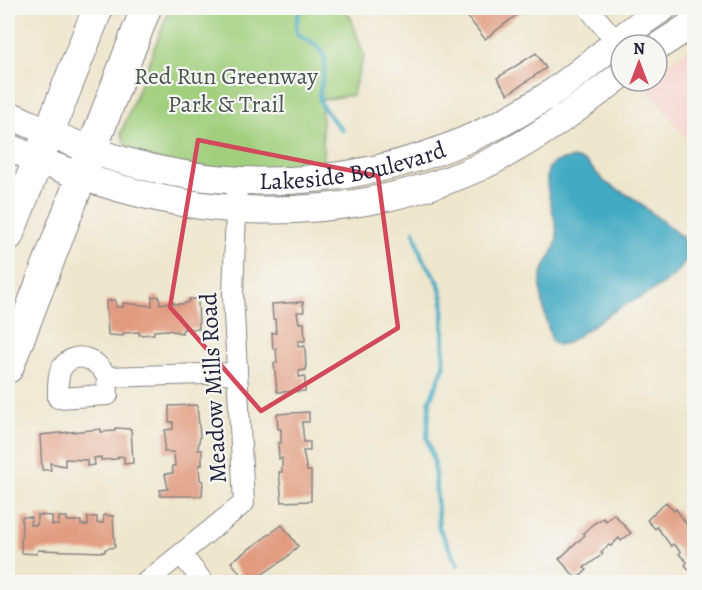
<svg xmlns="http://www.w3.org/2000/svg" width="702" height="590" font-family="Alegreya,serif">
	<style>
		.built { fill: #f7d0ca }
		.green { fill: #a1cf7d; stroke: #62785c; stroke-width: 1.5 }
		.water { fill: #42aac2; stroke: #32667e; stroke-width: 1.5 }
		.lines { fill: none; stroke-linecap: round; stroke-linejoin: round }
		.stream { stroke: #42aac2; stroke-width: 4.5 }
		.building { fill: #e19b80 }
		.street-casing { stroke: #888484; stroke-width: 22 }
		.secondary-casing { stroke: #888484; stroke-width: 29 }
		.primary-casing { stroke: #888484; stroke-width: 32 }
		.street { stroke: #fff; stroke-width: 20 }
		.secondary { stroke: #fff; stroke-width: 27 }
		.primary { stroke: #fff; stroke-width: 30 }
		.marked { fill: none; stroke: #d1495b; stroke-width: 4.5; stroke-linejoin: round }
		.labels { text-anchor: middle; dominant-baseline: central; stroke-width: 4.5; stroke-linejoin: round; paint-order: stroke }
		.park-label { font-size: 24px; fill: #48564f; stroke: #f6f6f2 }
		.street-label { font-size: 24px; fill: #22223b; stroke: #f6f6f2 }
	</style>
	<rect width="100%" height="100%" fill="#f6f6f2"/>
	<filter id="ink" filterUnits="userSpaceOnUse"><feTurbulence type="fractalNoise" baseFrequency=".0167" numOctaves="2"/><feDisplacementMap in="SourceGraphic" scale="12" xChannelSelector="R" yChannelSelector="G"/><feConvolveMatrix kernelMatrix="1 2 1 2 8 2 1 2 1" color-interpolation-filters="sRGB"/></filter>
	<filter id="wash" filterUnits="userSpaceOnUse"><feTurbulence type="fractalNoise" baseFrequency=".008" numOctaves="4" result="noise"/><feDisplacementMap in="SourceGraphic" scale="24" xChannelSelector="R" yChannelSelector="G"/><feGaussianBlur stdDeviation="1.35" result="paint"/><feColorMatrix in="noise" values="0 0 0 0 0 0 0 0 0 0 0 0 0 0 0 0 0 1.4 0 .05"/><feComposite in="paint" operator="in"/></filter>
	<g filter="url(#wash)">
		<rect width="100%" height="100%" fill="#eee6cd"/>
		<polygon class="built" points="694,45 694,148 642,82 657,81 657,72"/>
		<polygon class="green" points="170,8 344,8 351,18 364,56 352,95 321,100 324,169 273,174 131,160 121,133"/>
		<path class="water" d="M573,158L586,162L606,183L633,198L683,238L688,257C672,287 642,295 614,311C598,321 583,333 567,343L558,345L552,342C547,322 539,299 541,278C543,262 559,250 557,231C555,216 542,182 549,168C553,160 566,160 573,158Z"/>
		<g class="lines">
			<g class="stream">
				<path d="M301,8C285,47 312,32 323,54C330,70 317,84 320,100C323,111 335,122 342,130"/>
				<polyline points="414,231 422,258 438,281 443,300 444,367 430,400 427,437 434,462 439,528 458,565"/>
			</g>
		</g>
		<g id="blocks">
			<g class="building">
				<polygon points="477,8 534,8 529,11 526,8 485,39 467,16"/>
				<polygon points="536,53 546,68 508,94 497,78"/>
				<polygon points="159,296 160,304 174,302 174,304 182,304 189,302 189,299 198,299 199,329 183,329 182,333 168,330 154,331 154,334 139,335 139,332 124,333 123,336 108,335 106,301 115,300 116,307 123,307 123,303 152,306 152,297"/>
				<polygon points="303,302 304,312 297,312 299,323 304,323 305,341 298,341 298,347 305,346 306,370 299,371 299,377 305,376 305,391 277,392 274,363 277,363 276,348 273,349 272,333 276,333 275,319 273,319 272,304"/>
				<polygon points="197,405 200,435 198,450 202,450 202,465 199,465 200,480 203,481 202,496 160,496 160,490 168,489 165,474 173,473 172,466 175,466 174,452 164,452 165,430 173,429 173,422 169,422 169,406"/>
				<polygon points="309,412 309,422 302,422 304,442 310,442 310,451 303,451 307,471 311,471 311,501 282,502 279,472 282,472 282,458 279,459 278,443 281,443 281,429 278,429 277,414"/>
				<polygon points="115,428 131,429 133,463 124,464 124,457 119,456 117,459 101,460 101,457 94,458 95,465 87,466 87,460 65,459 65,466 50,463 51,470 42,470 40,435 101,429 101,432 115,431"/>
				<polygon points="666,502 674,511 676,509 689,528 692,526 694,528 693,574 685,565 687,562 679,554 681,552 673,544 671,546 657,527 655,529 647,520"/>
				<polygon points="614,514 631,533 621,541 619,538 611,546 609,545 601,552 603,554 584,568 587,570 577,579 559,559 585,535 583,533 593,524 603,518 606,521"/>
				<polygon points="37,515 52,516 52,525 59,525 59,517 67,517 67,521 81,521 81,525 88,525 88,517 97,517 97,523 103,523 104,515 113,516 115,547 105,549 105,552 38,550 37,554 21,553 22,517 31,517 30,525 37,525"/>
				<polygon points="282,525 298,546 286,558 251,582 247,582 231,562"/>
			</g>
		</g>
	</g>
	<g filter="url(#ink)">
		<use href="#blocks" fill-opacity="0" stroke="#888484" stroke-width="1.5"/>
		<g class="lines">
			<g class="street-casing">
				<g id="street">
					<polyline points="588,8 616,41"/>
					<path d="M107,377L108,395L58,398C58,389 57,378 61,369C75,347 98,360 107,377L236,373"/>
					<polyline points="182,555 203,582"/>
					<polyline points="146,582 244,503 233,295 237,182"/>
				</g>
			</g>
			<g class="secondary-casing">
				<g id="secondary">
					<polyline points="657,47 694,23"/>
					<path id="s1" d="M8,114C35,126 63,140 91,150C242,205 409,186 544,98C586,71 621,34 663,8"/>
					<path d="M8,147C127,200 238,225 369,201C417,192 466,177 509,152C549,130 585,103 621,75"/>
				</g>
			</g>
			<g class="primary-casing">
				<g id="primary">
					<polyline points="8,236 98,8"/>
					<polyline points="8,368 146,8"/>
				</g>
			</g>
			<use href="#street" class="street"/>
			<use href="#secondary" class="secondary"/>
			<use href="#primary" class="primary"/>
		</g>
	</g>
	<path class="marked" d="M198,140L378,176L398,328L261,411L170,307Z"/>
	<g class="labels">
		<g class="park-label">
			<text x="226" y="76">Red Run Greenway<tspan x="226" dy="28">Park &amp; Trail</tspan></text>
		</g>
		<g class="street-label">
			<text stroke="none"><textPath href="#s1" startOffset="357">Lakeside Boulevard</textPath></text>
			<text transform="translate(213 388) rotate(-93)">Meadow Mills Road</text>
		</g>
	</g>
	<rect width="702" height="590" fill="none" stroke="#f6f6f2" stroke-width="30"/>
	<g transform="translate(639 63)"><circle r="28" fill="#f6f6f2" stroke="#a1a1a9" stroke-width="1.5"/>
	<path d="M0-4.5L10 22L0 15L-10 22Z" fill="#d1495b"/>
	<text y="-9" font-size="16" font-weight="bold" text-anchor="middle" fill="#22223b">N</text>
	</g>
</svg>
